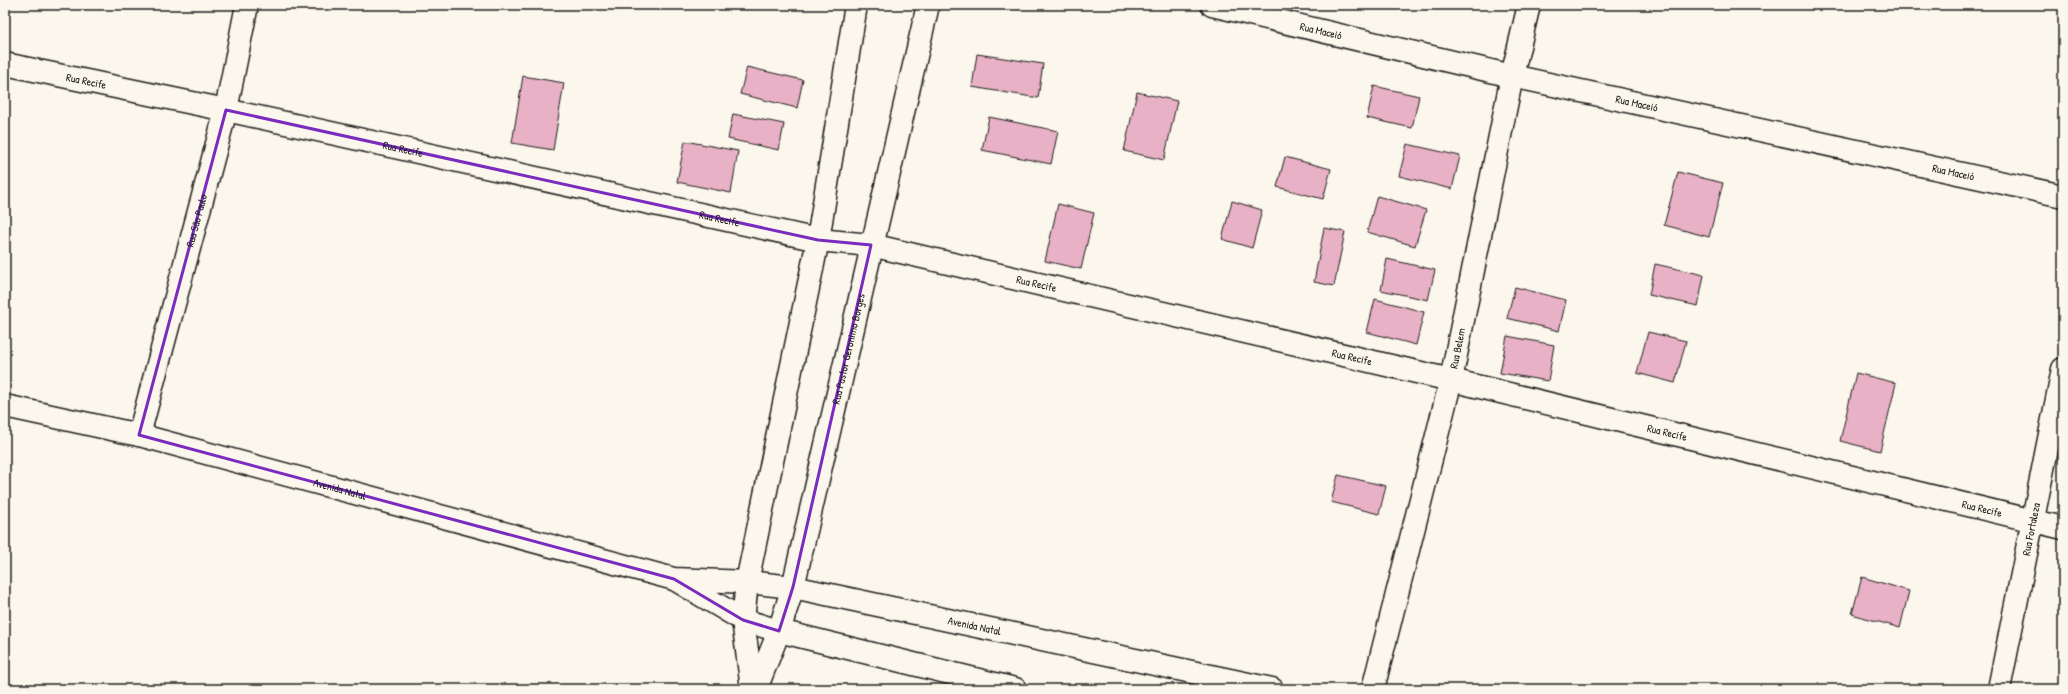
<svg xmlns="http://www.w3.org/2000/svg" width="2068" height="694" font-family="'Patrick Hand',sans-serif">
	<style>
		.building { fill: #e9b1c6; stroke: #1c1c1c }
		.lines { fill: none; stroke-linecap: round; stroke-linejoin: round }
		.street-casing { stroke: #1c1c1c; stroke-width: 25 }
		.street { stroke: #fbf7ec; stroke-width: 22 }
		.marked { fill: none; stroke: #7b2cbf; stroke-width: 3; stroke-linejoin: round }
		.labels { text-anchor: middle; dominant-baseline: central; stroke-width: 3; stroke-linejoin: round; paint-order: stroke }
		.street-label { font-size: 11px; fill: #1c1c1c; stroke: #fbf7ec }
	</style>
	<rect width="100%" height="100%" fill="#fbf7ec"/>
	<filter id="ink" filterUnits="userSpaceOnUse"><feTurbulence type="fractalNoise" baseFrequency=".025" numOctaves="2"/><feDisplacementMap in="SourceGraphic" scale="8" xChannelSelector="R" yChannelSelector="G"/><feConvolveMatrix kernelMatrix="1 2 1 2 8 2 1 2 1" color-interpolation-filters="sRGB"/></filter>
	<g filter="url(#ink)">
		<g class="building">
			<polygon points="977,54 1043,64 1038,98 972,87"/>
			<polygon points="747,67 803,80 797,108 740,94"/>
			<polygon points="523,76 564,83 553,150 512,143"/>
			<polygon points="1374,86 1419,96 1412,128 1367,118"/>
			<polygon points="1137,92 1177,101 1164,160 1124,151"/>
			<polygon points="733,114 784,124 779,150 728,139"/>
			<polygon points="989,117 1058,131 1051,164 982,150"/>
			<polygon points="685,141 738,151 731,193 677,182"/>
			<polygon points="1407,144 1460,156 1452,189 1399,176"/>
			<polygon points="1285,157 1331,169 1323,199 1277,187"/>
			<polygon points="1678,172 1723,183 1709,237 1664,225"/>
			<polygon points="1377,196 1426,210 1415,246 1367,232"/>
			<polygon points="1232,201 1262,210 1252,248 1222,239"/>
			<polygon points="1058,204 1094,213 1081,269 1045,261"/>
			<polygon points="1324,228 1345,232 1334,286 1314,282"/>
			<polygon points="1387,259 1435,270 1428,300 1381,290"/>
			<polygon points="1655,264 1704,275 1698,306 1649,295"/>
			<polygon points="1515,287 1566,300 1559,331 1507,318"/>
			<polygon points="1375,299 1424,312 1416,345 1367,332"/>
			<polygon points="1648,332 1686,341 1675,383 1637,373"/>
			<polygon points="1507,336 1554,345 1548,381 1500,373"/>
			<polygon points="1856,373 1896,383 1880,451 1840,441"/>
			<polygon points="1338,475 1386,486 1379,514 1331,502"/>
			<polygon points="1862,577 1909,591 1900,628 1852,614"/>
		</g>
		<g class="lines">
			<g class="street-casing">
				<g id="street">
					<path id="s1" d="M1212,5L1512,76L2063,196"/>
					<path id="s2" d="M5,64L226,110L818,240L871,245L1451,380L2063,528"/>
					<path id="s3" d="M5,406L139,435L674,579L747,582L793,587L1272,689"/>
					<path id="s4" d="M139,435L226,110L247,5"/>
					<polyline points="676,580 743,620 779,631 1015,689"/>
					<polyline points="752,689 743,620 747,582 818,240 856,5"/>
					<path id="s5" d="M756,689L779,631L793,587L928,5"/>
					<path id="s6" d="M1373,689L1451,380L1512,76L1529,5"/>
					<path id="s7" d="M1999,689L2063,369"/>
				</g>
			</g>
			<use href="#street" class="street"/>
		</g>
	</g>
	<path class="marked" d="M226,110L818,240L871,245L793,587L779,631L743,620L674,579L139,435Z"/>
	<g class="labels">
		<g class="street-label">
			<text stroke="none"><textPath href="#s1" startOffset="112">Rua Maceió</textPath></text>
			<text stroke="none"><textPath href="#s2" startOffset="83">Rua Recife</textPath></text>
			<text stroke="none"><textPath href="#s1" startOffset="436">Rua Maceió</textPath></text>
			<text stroke="none"><textPath href="#s2" startOffset="407">Rua Recife</textPath></text>
			<text stroke="none"><textPath href="#s1" startOffset="760">Rua Maceió</textPath></text>
			<text stroke="none"><textPath href="#s2" startOffset="731">Rua Recife</textPath></text>
			<text stroke="none"><textPath href="#s4" startOffset="222">Rua São Paulo</textPath></text>
			<text stroke="none"><textPath href="#s2" startOffset="1055">Rua Recife</textPath></text>
			<text stroke="none"><textPath href="#s5" startOffset="353">Rua Pastor Geronimo Borges</textPath></text>
			<text stroke="none"><textPath href="#s6" startOffset="351">Rua Belem</textPath></text>
			<text stroke="none"><textPath href="#s2" startOffset="1379">Rua Recife</textPath></text>
			<text stroke="none"><textPath href="#s2" startOffset="1703">Rua Recife</textPath></text>
			<text stroke="none"><textPath href="#s3" startOffset="345">Avenida Natal</textPath></text>
			<text stroke="none"><textPath href="#s2" startOffset="2027">Rua Recife</textPath></text>
			<text stroke="none"><textPath href="#s7" startOffset="163">Rua Fortaleza</textPath></text>
			<text stroke="none"><textPath href="#s3" startOffset="996">Avenida Natal</textPath></text>
		</g>
	</g>
	<rect width="2068" height="694" fill="none" stroke="#fbf7ec" stroke-width="20"/>
	<rect x="10" y="10" width="2048" height="674" fill="none" stroke="#1c1c1c" stroke-width="1.5" filter="url(#ink)"/>
</svg>
